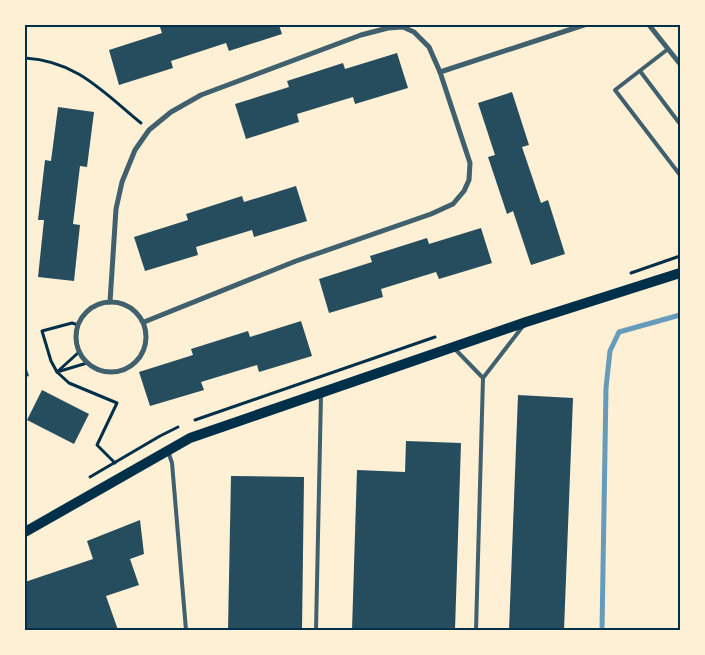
<svg xmlns="http://www.w3.org/2000/svg" width="705" height="655" font-family="'DejaVu Sans',sans-serif">
	<style>
		.lines { fill: none; stroke-linecap: round; stroke-linejoin: round }
		.stream { stroke: #669bbc; stroke-width: 5 }
		.building { fill: #264d5e }
		.path { stroke: #003049; stroke-width: 3 }
		.service { stroke: #3f606c; stroke-width: 4 }
		.minor { stroke: #3f606c; stroke-width: 5 }
		.secondary { stroke: #003049; stroke-width: 10 }
		.neatline { fill: none; stroke: #003049; stroke-width: 2 }
	</style>
	<rect width="100%" height="100%" fill="#fdf0d5"/>
	<g class="lines">
		<polyline class="stream" points="602,630 606,388 610,351 619,332 680,315"/>
	</g>
	<g class="building">
		<polygon points="167,25 279,25 282,34 229,51 226,43 171,61 173,68 119,85 109,50 162,33 160,27"/>
		<polygon points="397,53 408,88 355,104 353,97 297,114 299,122 246,139 235,104 289,87 287,81 343,63 345,69"/>
		<polygon points="512,92 529,145 522,147 541,203 548,200 565,254 531,265 513,211 507,214 488,157 495,155 478,103"/>
		<polygon points="58,107 94,112 87,167 80,166 73,224 80,225 74,281 38,277 44,220 38,220 45,160 51,161"/>
		<polygon points="296,186 307,221 254,237 252,230 196,247 198,255 145,271 134,237 188,220 186,214 242,196 244,202"/>
		<polygon points="481,228 492,263 439,279 436,272 381,289 383,297 329,313 319,279 372,262 370,256 427,238 429,244"/>
		<polygon points="301,321 312,356 259,372 257,365 201,382 204,390 150,406 139,372 193,355 191,349 248,331 250,337"/>
		<polygon points="25,363 29,376 25,377"/>
		<polygon points="42,390 89,414 74,444 27,420"/>
		<polygon points="518,395 573,398 564,630 509,630"/>
		<polygon points="406,441 461,443 455,630 352,630 357,470 405,472"/>
		<polygon points="231,476 304,477 302,630 228,630"/>
		<polygon points="140,520 144,554 130,559 139,585 106,596 118,630 25,630 25,582 93,559 87,541"/>
	</g>
	<g class="lines">
		<g class="path">
			<path d="M25,58C77,61 103,92 141,123"/>
			<polyline points="631,273 680,256"/>
			<polyline points="78,325 72,323 42,331 51,361 57,372 79,352"/>
			<polyline points="87,363 57,372 69,383 117,403 97,445 115,463"/>
			<polyline points="195,420 435,337"/>
			<polyline points="90,477 160,436 178,427"/>
		</g>
		<g class="service">
			<polyline points="668,49 615,90 680,175"/>
			<polyline points="640,71 680,124"/>
			<polyline points="455,349 483,378 476,630"/>
			<polyline points="483,378 523,326"/>
			<polyline points="168,451 172,463 186,630"/>
			<polyline points="316,630 321,395"/>
		</g>
		<g class="minor">
			<polyline points="649,25 680,64"/>
			<polyline points="440,72 584,25"/>
			<circle cx="111" cy="337" r="35"/>
			<polyline points="110,302 116,209 122,182 135,150 149,130 171,112 201,95 361,35 388,28 403,27 414,32 429,47 440,72 470,163 469,180 464,191 453,204 431,214 296,261 144,322"/>
		</g>
		<polyline class="secondary" points="25,532 190,438 526,322 680,273"/>
	</g>
	<rect width="705" height="655" fill="none" stroke="#fdf0d5" stroke-width="52"/>
	<rect x="26" y="26" width="653" height="603" class="neatline"/>
</svg>
